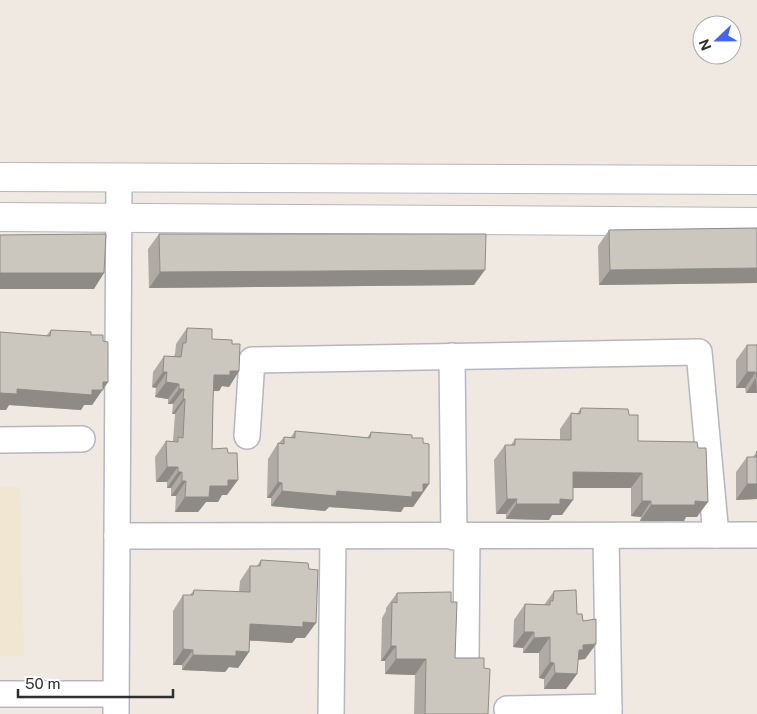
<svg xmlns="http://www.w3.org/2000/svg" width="757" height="714" font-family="'Public Sans',sans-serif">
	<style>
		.education { fill: #f0e6d1 }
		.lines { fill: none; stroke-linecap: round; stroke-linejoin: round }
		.street-casing { stroke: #b4b7c1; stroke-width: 28 }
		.secondary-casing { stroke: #b4b7c1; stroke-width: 30 }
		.street { stroke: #fff; stroke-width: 25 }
		.secondary { stroke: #fff; stroke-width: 28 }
		.wall { fill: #afaba4 }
		.shaded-wall { fill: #8e8b86 }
		.building { fill: #cbc7bf; stroke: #8e8b86 }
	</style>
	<rect width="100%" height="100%" fill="#efe9e1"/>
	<polygon class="education" points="0,487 20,487 24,656 0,656"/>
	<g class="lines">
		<g class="street-casing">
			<g id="street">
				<polyline points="452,356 454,537"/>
				<polyline points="247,436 252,360 699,352 716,535"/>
				<polyline points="0,440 82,439"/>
				<polyline points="117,536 757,535"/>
				<polyline points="606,536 609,714"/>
				<polyline points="466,656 467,536"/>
				<polyline points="0,694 116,694"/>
				<polyline points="507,709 609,707"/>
				<polyline points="116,714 119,178"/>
				<polyline points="331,714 333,537"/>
			</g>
		</g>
		<g class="secondary-casing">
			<g id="secondary">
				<polyline points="0,177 757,180"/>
				<polyline points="0,217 757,222"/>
			</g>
		</g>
		<use href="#street" class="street"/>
		<use href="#secondary" class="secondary"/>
	</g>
	<g class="wall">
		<polygon points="757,228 757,283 599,285 598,246 609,230"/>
		<polygon points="159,234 474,285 149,288 148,249"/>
		<polygon points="187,328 212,339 232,344 239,371 229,387 222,386 219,391 213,391 212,449 227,495 222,495 218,502 206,502 198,512 175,512 176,496 171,496 171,488 167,488 167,482 156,482 155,457 166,441 173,441 175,414 172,414 173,404 168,404 168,399 155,397 156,388 152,387 153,372 164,356 174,356 175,354 176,344"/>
		<polygon points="51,330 91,335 103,341 108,382 92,405 84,405 81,410 9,405 6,410 0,410 0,332 46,336"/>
		<polygon points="747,345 757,345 757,393 746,393 745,388 736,388 736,360"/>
		<polygon points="581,408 629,415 638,441 697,517 686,517 684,521 640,521 641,517 631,516 631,488 573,488 562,515 552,515 549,520 506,519 506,514 496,514 494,460 505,445 511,445 515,439 560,440 560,429 571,413 577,414"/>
		<polygon points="295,431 367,438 371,432 412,438 423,443 429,484 413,507 404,507 401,512 329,507 325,511 271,506 271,498 267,498 268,459 278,443 279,443 284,437 291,437"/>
		<polygon points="757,451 757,499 736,500 736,472 747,457 753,457"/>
		<polygon points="261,560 305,638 296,638 292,643 250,640 249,652 238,668 229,667 225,672 182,670 182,665 173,665 173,611 183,595 190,595 194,590 239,592 240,581 250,566 257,566"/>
		<polygon points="554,591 583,621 596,644 585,659 578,660 577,674 566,689 544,689 544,679 539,678 539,653 523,653 523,648 513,647 514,620 525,604 544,605"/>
		<polygon points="397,593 451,602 455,658 484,668 488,714 414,714 415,675 385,674 385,661 381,661 382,618 386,611 386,608"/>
	</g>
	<g class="shaded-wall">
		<polygon points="757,268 757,283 599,285 610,270"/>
		<polygon points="485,270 474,285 149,288 160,272"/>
		<polygon points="0,273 104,273 94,289 0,289"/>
		<polygon points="230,371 239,371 229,387 222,386 219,391 203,391 214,375"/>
		<polygon points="163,372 167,372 156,388 152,387"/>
		<polygon points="747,372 756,372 745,388 736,388"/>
		<polygon points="756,378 757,393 746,393"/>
		<polygon points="103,382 108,382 92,405 84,405 81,410 9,405 6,410 0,410 0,393 17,389"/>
		<polygon points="166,382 179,384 168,399 155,397"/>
		<polygon points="179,389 184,389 173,404 168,404"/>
		<polygon points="183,399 185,399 175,414 172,414"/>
		<polygon points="167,467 178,467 167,482 156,482"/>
		<polygon points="178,472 182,472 171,488 167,488"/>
		<polygon points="573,472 642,473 631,488 562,488"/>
		<polygon points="228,480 238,480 227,495 222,495 218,502 206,502 198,512 175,512 185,497 210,486"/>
		<polygon points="182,481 186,481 176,496 171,496"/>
		<polygon points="278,482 282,483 271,498 267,498"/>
		<polygon points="423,484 429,484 413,507 404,507 401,512 329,507 325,511 271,506 282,491 337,491"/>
		<polygon points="747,484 757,484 757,499 736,500"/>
		<polygon points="507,499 517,499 506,514 496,514"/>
		<polygon points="560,499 573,500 562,515 552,515 549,520 506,519 516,504"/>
		<polygon points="642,501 651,501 641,517 631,516"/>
		<polygon points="695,501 708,502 697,517 686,517 684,521 640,521 651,505"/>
		<polygon points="303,622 316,623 305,638 296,638 292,643 240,640 250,624"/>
		<polygon points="524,632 534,632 523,648 513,647"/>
		<polygon points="550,637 539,653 523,653 534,638"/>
		<polygon points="596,644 585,659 576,660 569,665 583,645"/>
		<polygon points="391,646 396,646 385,661 381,661"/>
		<polygon points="183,649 193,650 182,665 173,665"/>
		<polygon points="236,651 249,652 238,668 229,667 225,672 182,670 193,655"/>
		<polygon points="396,659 426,659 415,675 385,674"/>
		<polygon points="550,662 554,663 544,679 539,678"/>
		<polygon points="555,673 577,674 566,689 544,689"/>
	</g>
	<g class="building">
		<polygon points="757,228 757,268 610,270 609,230"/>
		<polygon points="106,234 104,273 0,273 0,235"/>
		<polygon points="159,234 486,234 485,270 160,272"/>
		<polygon points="187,328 212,329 212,339 232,340 232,344 240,344 239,371 230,371 230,375 214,375 213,402 212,449 227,448 228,453 237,453 238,480 228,480 228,486 210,486 209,497 185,497 186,481 182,481 182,472 178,472 178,467 167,467 166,441 178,442 178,437 183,438 185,399 183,399 184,389 179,389 179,384 166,382 167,372 163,372 164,356 181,357 183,343 186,343"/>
		<polygon points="51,330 91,332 91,335 103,335 103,341 108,342 108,382 103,382 103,390 92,390 92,395 17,389 17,394 0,393 0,332 50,336"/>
		<polygon points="747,345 757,345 757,378 756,372 747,372"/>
		<polygon points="581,408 628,409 629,415 638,415 638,441 697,442 698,448 706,448 708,502 695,501 695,505 651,505 651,501 642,501 642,473 573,472 573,500 560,499 560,504 516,504 517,499 507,499 505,445 515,445 515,439 571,440 571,413 580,414"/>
		<polygon points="295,431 370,438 371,432 412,435 412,438 423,438 423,443 429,444 429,484 423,484 423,492 412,492 412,497 337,491 336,496 282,491 282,483 278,482 278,443 284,444 284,437 295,438"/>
		<polygon points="757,451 757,484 747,484 747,457 756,457"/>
		<polygon points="261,560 308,563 309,569 318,570 316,623 303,622 303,627 250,624 249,652 236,651 236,656 193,655 193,650 183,649 183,595 193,595 194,590 250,592 250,566 260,566"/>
		<polygon points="576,590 577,614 582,614 583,621 596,619 596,644 583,645 583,650 579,650 577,674 555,673 554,663 550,662 550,637 534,638 534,632 524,632 525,604 550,605 550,601 553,601 554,591"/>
		<polygon points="451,592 451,602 457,602 455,658 484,658 484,668 490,669 488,714 425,714 426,659 396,659 396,646 391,646 392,602 397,603 397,593"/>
	</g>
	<g transform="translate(717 40) rotate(248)"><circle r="24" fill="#ffffff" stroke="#ababab"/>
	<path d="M0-4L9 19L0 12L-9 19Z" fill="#4264fb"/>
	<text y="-8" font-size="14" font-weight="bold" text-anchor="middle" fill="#2e2e2e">N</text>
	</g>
	<path d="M18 689v8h155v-8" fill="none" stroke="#2e2e2e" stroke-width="2.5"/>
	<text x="25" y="689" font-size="15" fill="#2e2e2e" stroke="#ffffff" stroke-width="4" paint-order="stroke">50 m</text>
</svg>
